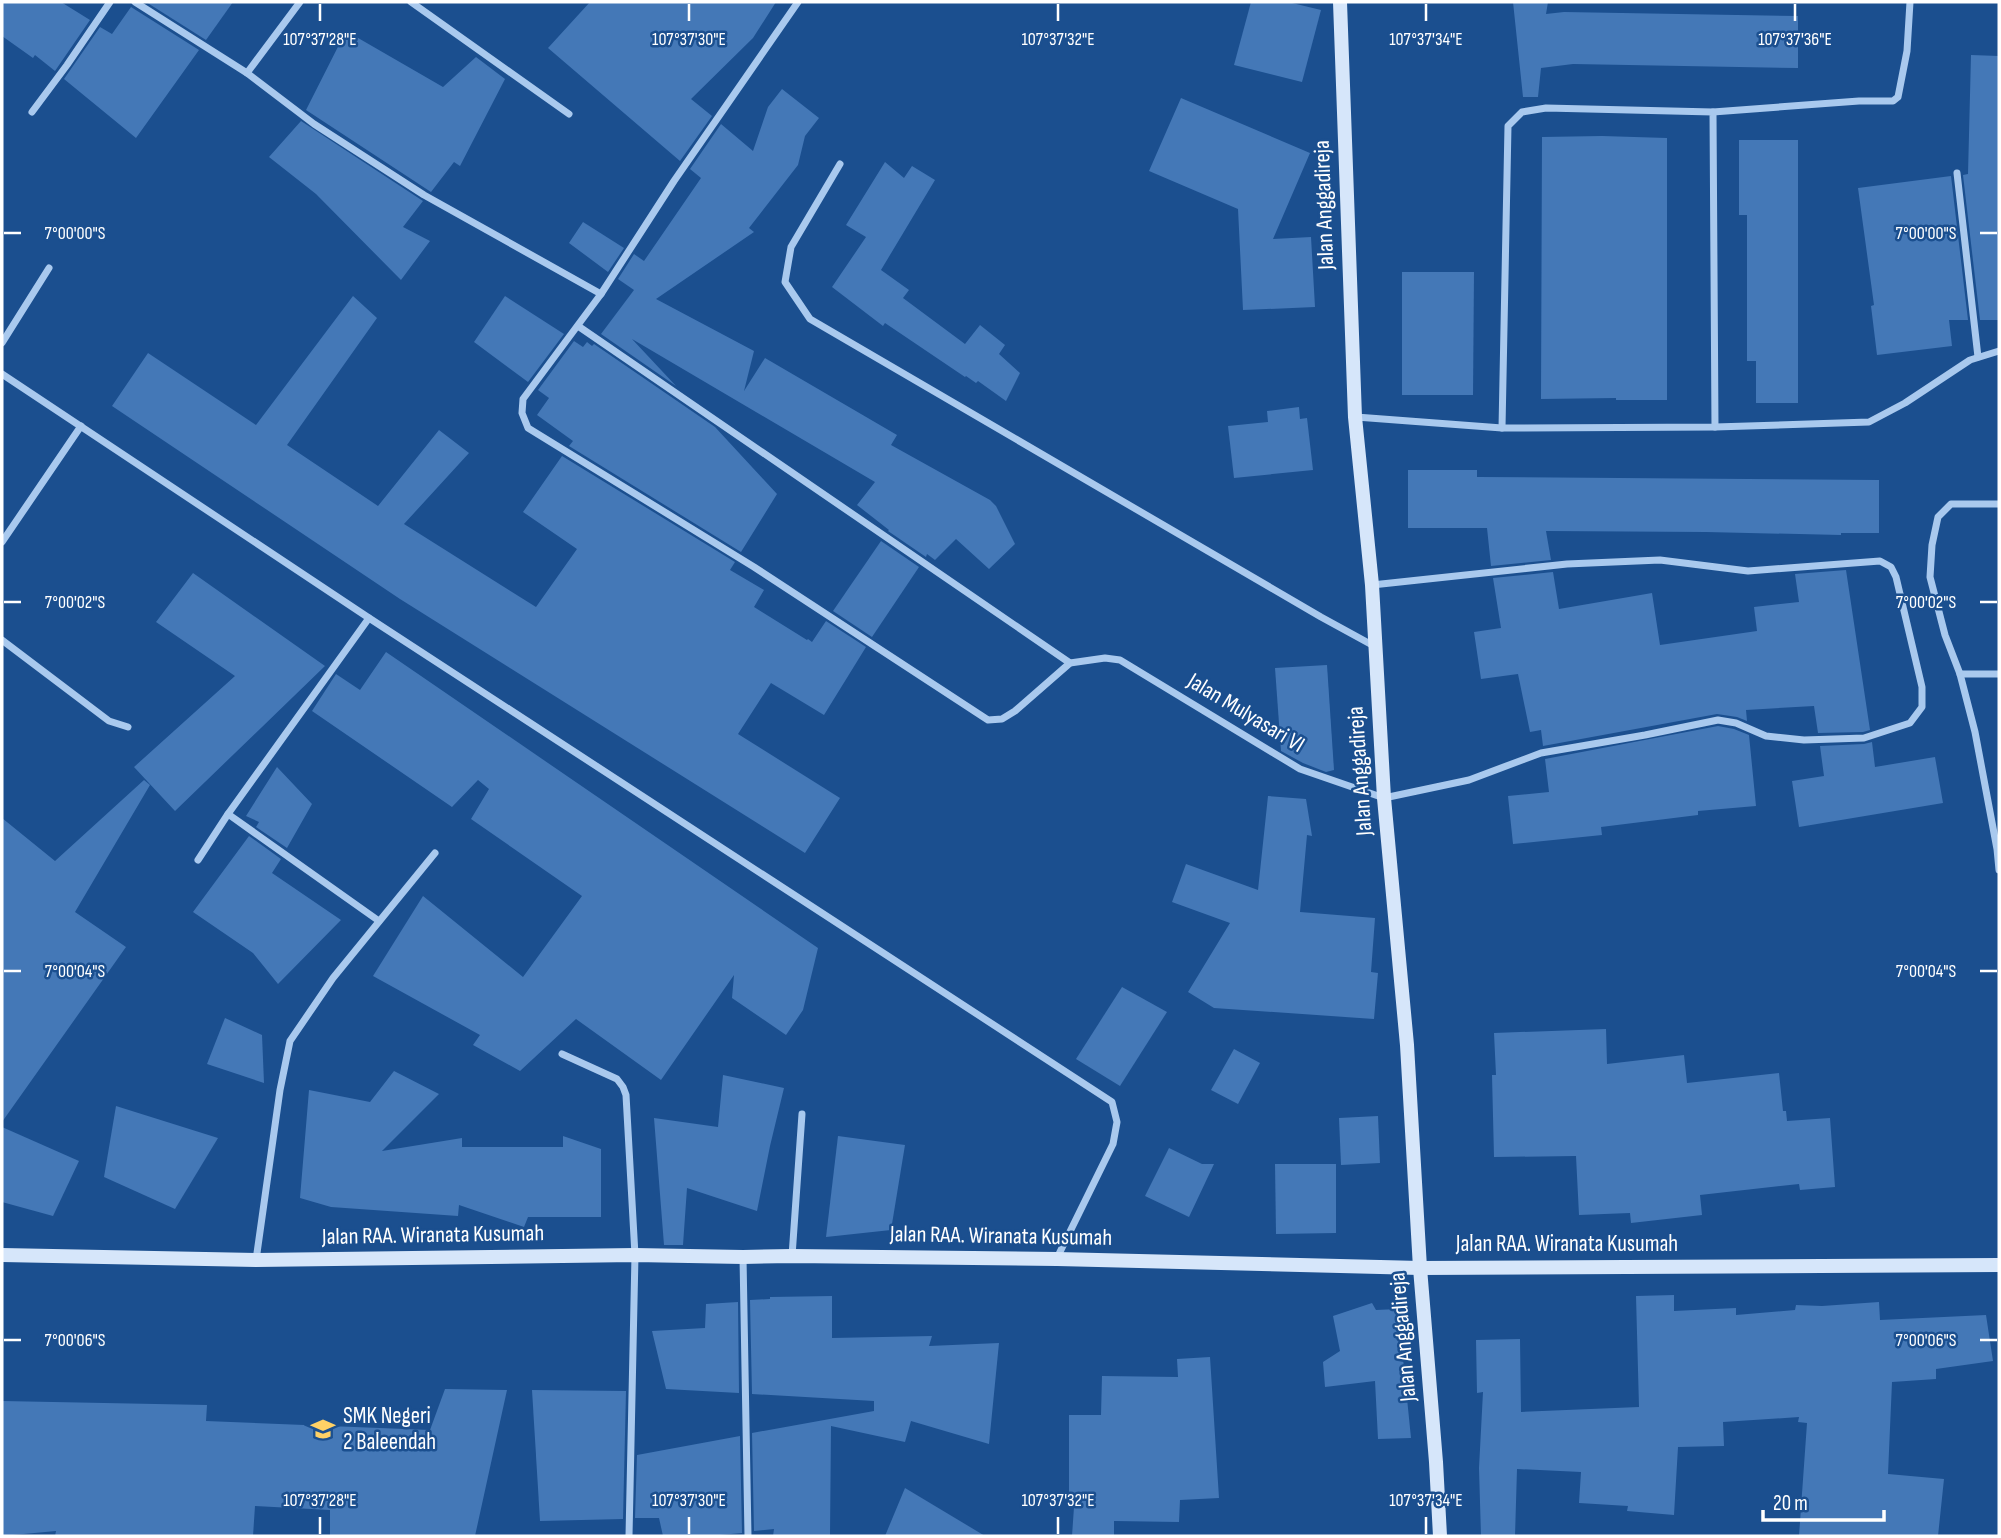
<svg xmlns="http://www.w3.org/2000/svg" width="2001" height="1538" font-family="'Sofia Sans Condensed',sans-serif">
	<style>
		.building { fill: #4478b7 }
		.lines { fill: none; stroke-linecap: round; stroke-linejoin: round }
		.minor { stroke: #a9c9ee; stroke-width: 7 }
		.secondary { stroke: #d6e6fa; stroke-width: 14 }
		.ticks { fill: none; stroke: #fff; stroke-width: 2.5 }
		.labels { text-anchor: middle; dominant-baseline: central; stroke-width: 5; stroke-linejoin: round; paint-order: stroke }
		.street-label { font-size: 23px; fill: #fff; stroke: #1b4f8f }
		.poi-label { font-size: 23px; fill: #fff; stroke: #1b4f8f; text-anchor: start }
		.ticks-label { font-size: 18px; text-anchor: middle; fill: #fff; stroke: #1b4f8f; stroke-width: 5; stroke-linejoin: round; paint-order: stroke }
	</style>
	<rect width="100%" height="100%" fill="#1b4f8f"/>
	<g class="building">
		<polygon points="2,2 61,2 90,20 55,71 35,55 33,58 2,36"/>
		<polygon points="146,2 233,2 206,40"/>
		<polygon points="590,2 776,2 753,38 691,99 712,116 680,161 548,48"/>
		<polygon points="1251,2 1288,2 1321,10 1302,82 1234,65"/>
		<polygon points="1513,2 1548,2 1546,14 1564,12 1798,16 1798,68 1573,64 1541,68 1538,97 1523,97"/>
		<polygon points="131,7 199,50 136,138 64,79 100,27 112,34"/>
		<polygon points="346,31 443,87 476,57 505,79 460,166 454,162 431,192 306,110"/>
		<polygon points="1971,55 1999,56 1999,320 1980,320 1963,175 1968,174"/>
		<polygon points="782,89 819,118 805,136 798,165 749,228 754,232 656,299 754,351 744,391 765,358 897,435 891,445 990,500 996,506 1015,544 989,569 956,539 935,560 927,554 926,557 888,531 889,530 857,505 875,482 632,339 676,386 601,334 634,290 618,279 634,254 644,261 701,178 690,169 721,124 753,151 768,107"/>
		<polygon points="1181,98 1310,153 1273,239 1311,237 1315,307 1243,310 1238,209 1149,171"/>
		<polygon points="301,121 423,201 403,227 430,241 401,280 316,194 269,157"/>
		<polygon points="1602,136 1667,138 1667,400 1616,400 1616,398 1541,399 1542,137"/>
		<polygon points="1739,140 1798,140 1798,403 1756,403 1756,361 1747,361 1747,215 1739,215"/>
		<polygon points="885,162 904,178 912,166 935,180 881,270 909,290 903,298 965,344 980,325 1005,345 999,354 1020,373 1006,401 978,381 976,383 966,376 965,377 885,323 883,326 832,287 866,237 846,225"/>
		<polygon points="1951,176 1968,320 1949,320 1952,346 1877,355 1871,306 1874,305 1858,188"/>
		<polygon points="583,222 624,248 608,272 569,243"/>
		<polygon points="1402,272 1474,272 1473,395 1402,395"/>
		<polygon points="353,296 377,318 287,445 378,506 439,430 469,453 404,524 536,607 577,549 523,512 562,456 735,562 730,570 764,590 754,607 807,640 808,639 812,642 826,621 866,647 824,715 771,683 738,734 840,798 805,853 400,599 112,406 148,353 256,425"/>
		<polygon points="505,296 564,334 528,382 474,342"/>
		<polygon points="574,341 583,347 587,342 592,346 594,344 715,427 777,494 741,552 569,446 573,441 537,415 549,398 538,390"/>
		<polygon points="1299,407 1300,419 1307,418 1313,470 1234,478 1228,426 1268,422 1267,411"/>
		<polygon points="1408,470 1477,470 1477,477 1879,480 1879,533 1841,533 1841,535 1706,532 1546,531 1551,560 1491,566 1487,528 1408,528"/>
		<polygon points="881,541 919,567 872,637 833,611"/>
		<polygon points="1846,570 1870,730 1863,732 1818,733 1814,706 1746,710 1747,721 1737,717 1717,714 1543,746 1541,730 1530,732 1518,674 1481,679 1474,632 1501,628 1493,578 1553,572 1559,609 1652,593 1660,645 1757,631 1754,607 1799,602 1795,574"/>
		<polygon points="193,573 325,666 175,811 134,767 235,676 156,622"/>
		<polygon points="386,652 818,948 803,1010 786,1035 732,998 734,975 661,1080 576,1019 520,1071 473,1045 480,1035 373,976 423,896 523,977 582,896 471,819 489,789 478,780 452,807 312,711 336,674 360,690"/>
		<polygon points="1327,665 1334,770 1326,772 1303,763 1281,751 1275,668"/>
		<polygon points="1718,726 1734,729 1749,735 1756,806 1698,811 1698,815 1601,827 1602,835 1513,844 1508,796 1549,792 1545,759"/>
		<polygon points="1872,742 1875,767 1935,757 1943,803 1799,827 1792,781 1824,776 1820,746 1864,744"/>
		<polygon points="277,767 312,804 287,848 256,827 259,822 246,816"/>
		<polygon points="144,780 150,785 75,912 126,947 2,1122 2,818 55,861"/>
		<polygon points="1268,796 1306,799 1312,836 1307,835 1300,912 1375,918 1371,972 1378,973 1374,1019 1214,1008 1188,992 1230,923 1172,902 1186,864 1258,890"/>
		<polygon points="249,836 281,859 272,873 341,920 278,984 253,953 193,912"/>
		<polygon points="1122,987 1167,1012 1120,1086 1076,1059"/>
		<polygon points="225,1018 262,1035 264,1083 207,1064"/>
		<polygon points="1606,1029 1607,1064 1684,1055 1687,1083 1779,1073 1783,1111 1786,1111 1787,1121 1830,1118 1835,1187 1800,1190 1799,1184 1700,1195 1702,1215 1631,1223 1630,1213 1579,1215 1576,1156 1494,1157 1492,1075 1496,1075 1494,1033"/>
		<polygon points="1234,1049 1260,1063 1238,1104 1211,1090"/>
		<polygon points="394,1071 439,1094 382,1151 462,1138 462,1147 563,1147 563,1136 601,1149 601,1217 528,1217 524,1227 459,1205 458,1216 331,1207 300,1198 309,1090 370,1102"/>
		<polygon points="723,1075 784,1088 770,1146 757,1211 687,1188 683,1245 664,1245 654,1118 718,1127"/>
		<polygon points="116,1106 218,1138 175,1209 104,1177"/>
		<polygon points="1378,1116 1380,1163 1341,1165 1339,1118"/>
		<polygon points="2,1127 79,1161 53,1216 2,1202"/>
		<polygon points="838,1136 905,1145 891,1230 826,1237"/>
		<polygon points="1169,1148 1202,1164 1214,1164 1189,1217 1145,1196"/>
		<polygon points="1275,1164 1336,1164 1336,1233 1276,1234"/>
		<polygon points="1674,1295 1674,1311 1736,1308 1736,1315 1795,1310 1796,1305 1822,1306 1879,1302 1880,1320 1986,1315 1993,1361 1936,1369 1936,1379 1892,1382 1888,1474 1944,1479 1938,1536 1799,1536 1807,1423 1798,1422 1799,1417 1723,1422 1724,1446 1678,1447 1674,1515 1627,1511 1628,1506 1579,1503 1581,1472 1517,1469 1515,1536 1481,1536 1479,1468 1483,1392 1477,1393 1476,1340 1520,1339 1521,1412 1639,1407 1636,1296"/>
		<polygon points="832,1296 832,1338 932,1336 929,1346 999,1343 989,1444 911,1421 905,1442 831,1426 830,1536 773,1536 774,1529 754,1531 752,1433 874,1411 874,1401 752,1394 750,1300 770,1299 770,1297"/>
		<polygon points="738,1302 739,1393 666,1389 652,1331 705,1328 706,1304"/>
		<polygon points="1372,1303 1376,1310 1398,1309 1411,1438 1378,1439 1375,1381 1325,1387 1323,1362 1340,1351 1333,1316"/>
		<polygon points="1210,1357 1219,1498 1180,1500 1179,1522 1114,1521 1114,1536 1072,1536 1074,1507 1069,1507 1069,1415 1101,1415 1102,1376 1178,1377 1177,1359"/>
		<polygon points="445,1389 507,1390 475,1536 330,1536 330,1510 255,1506 253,1536 55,1536 56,1531 2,1536 2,1401 207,1405 206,1421 430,1430"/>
		<polygon points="532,1390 626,1391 623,1519 540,1521"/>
		<polygon points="740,1436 742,1533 709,1536 663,1536 659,1518 635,1518 637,1455"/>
		<polygon points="905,1488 985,1536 885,1536"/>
	</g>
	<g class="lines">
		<g class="minor">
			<polyline points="135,2 247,73 314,124 424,195 601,294"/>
			<polyline points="411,2 569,114"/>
			<polyline points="798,2 674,181 601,294 523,399 522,413 528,428 754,567 988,720 1002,719 1015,711 1070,663 1105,658 1120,660 1300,769 1384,798 1469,780 1541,753 1645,735 1718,720 1736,723 1766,736 1804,740 1864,738 1910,723 1922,707 1922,687 1896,577 1891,567 1880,561 1748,571 1660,560 1567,564 1372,585"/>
			<polyline points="247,73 300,2"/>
			<polyline points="32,112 67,65 110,2"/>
			<polyline points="1713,112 1859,101 1893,101 1898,97 1907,51 1910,2"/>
			<polyline points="840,164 791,247 785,282 810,319 1321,617 1374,646"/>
			<polyline points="1957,173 1978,357"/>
			<polyline points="578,326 1070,663"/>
			<polyline points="2,343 49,268"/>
			<polyline points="2,374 369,618 1112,1102 1117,1122 1113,1144 1057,1258"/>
			<polyline points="1356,417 1502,428 1715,427 1869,422 1905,403 1970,360 1999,351"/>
			<polyline points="1502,428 1508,126 1522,112 1546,108 1713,112 1715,427"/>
			<polyline points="1999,504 1951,504 1938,517 1932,545 1930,577 1945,635 1960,674 1975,732 1997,849 1999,870"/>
			<polyline points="2,542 81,426"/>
			<polyline points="2,640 109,721 128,727"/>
			<polyline points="1960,674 1999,674"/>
			<polyline points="228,814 379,921"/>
			<polyline points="198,860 228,814 369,618"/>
			<polyline points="562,1054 617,1079 623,1087 626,1095 635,1255 629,1536"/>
			<polyline points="792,1256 802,1114"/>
			<polyline points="743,1257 748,1536"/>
			<polyline points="256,1260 280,1090 290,1041 333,978 435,853"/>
		</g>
		<g class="secondary">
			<polyline points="1340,2 1355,417 1372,585 1384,798 1407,1045 1420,1268 1436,1462 1440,1536"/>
			<polyline points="2,1255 256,1260 635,1255 743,1257 792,1256 1057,1259 1420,1268 1999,1265"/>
		</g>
	</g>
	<path class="ticks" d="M320,4V21M689,4V21M1058,4V21M1426,4V21M1795,4V21M4,233H21M1980,233H1997M4,602H21M1980,602H1997M4,971H21M1980,971H1997M4,1340H21M1980,1340H1997M320,1517V1534M689,1517V1534M1058,1517V1534M1426,1517V1534"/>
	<defs>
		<g id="school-bare" transform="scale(1.89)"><path d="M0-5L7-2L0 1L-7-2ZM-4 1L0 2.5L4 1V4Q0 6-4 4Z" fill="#ffd166" stroke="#1b4f8f" stroke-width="2.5" paint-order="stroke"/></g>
	</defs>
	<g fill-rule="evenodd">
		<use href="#school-bare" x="323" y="1429"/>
	</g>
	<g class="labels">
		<g class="street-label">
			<text transform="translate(1324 205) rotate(-92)">Jalan Anggadireja</text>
			<text transform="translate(1246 713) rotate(31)">Jalan Mulyasari VI</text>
			<text transform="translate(1360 771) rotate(-94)">Jalan Anggadireja</text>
			<text transform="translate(433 1235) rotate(-1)">Jalan RAA. Wiranata Kusumah</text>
			<text transform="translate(1001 1236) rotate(1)">Jalan RAA. Wiranata Kusumah</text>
			<text x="1567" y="1244">Jalan RAA. Wiranata Kusumah</text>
			<text transform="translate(1403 1337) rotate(-95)">Jalan Anggadireja</text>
		</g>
		<g class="poi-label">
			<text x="343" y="1416">SMK Negeri<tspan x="343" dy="26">2 Baleendah</tspan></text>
		</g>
	</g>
	<g class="ticks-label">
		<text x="320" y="45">107°37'28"E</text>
		<text x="689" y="45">107°37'30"E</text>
		<text x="1058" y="45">107°37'32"E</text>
		<text x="1426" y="45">107°37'34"E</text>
		<text x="1795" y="45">107°37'36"E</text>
		<text x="75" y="239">7°00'00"S</text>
		<text x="1926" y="239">7°00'00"S</text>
		<text x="75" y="608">7°00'02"S</text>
		<text x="1926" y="608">7°00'02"S</text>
		<text x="75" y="977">7°00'04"S</text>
		<text x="1926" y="977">7°00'04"S</text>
		<text x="75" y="1346">7°00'06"S</text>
		<text x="1926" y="1346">7°00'06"S</text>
		<text x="320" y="1506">107°37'28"E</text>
		<text x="689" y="1506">107°37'30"E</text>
		<text x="1058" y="1506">107°37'32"E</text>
		<text x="1426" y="1506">107°37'34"E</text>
	</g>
	<rect width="2001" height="1538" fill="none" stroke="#ffffff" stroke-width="7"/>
	<path d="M1763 1510v10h121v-10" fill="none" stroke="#ffffff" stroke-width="3.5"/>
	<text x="1773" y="1510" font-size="21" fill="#ffffff" stroke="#1b4f8f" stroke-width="5" paint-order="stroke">20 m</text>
</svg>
